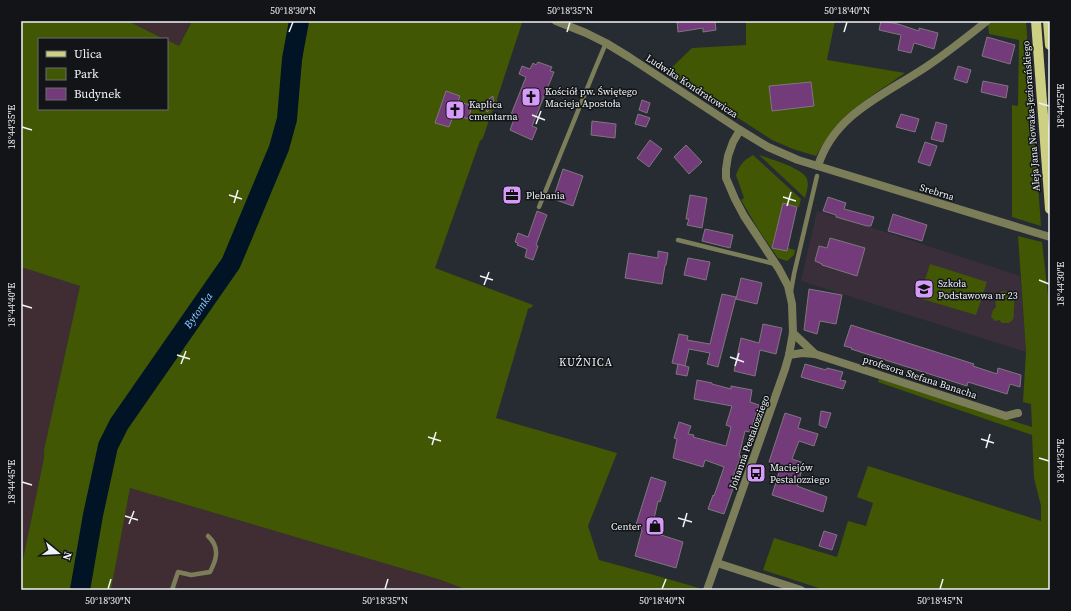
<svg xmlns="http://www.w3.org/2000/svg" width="1071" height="611" font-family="'Source Serif 4',serif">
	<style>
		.industrial { fill: #402d33 }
		.education { fill: #3b2e3b }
		.green { fill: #415703 }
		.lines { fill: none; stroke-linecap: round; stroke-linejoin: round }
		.river { stroke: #001425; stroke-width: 20 }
		.building { fill: #743b7a; stroke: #7e777e }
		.service { stroke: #7c7e59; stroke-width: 4.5 }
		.minor { stroke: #7c7e59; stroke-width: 8 }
		.tertiary { stroke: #7c7e59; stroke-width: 8 }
		.primary { stroke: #cdd082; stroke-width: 10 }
		.ticks { fill: none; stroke: #f0f4f8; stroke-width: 1.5 }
		.labels { text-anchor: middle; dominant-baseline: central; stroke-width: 3; stroke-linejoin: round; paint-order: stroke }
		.street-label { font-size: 10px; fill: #f0f4f8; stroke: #121417 }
		.poi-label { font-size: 10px; fill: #f0f4f8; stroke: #121417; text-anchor: start }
		.water-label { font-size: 11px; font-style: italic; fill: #92cdfb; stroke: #121417 }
		.neighbourhood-label { font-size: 11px; letter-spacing: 1px; fill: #f0f4f8; stroke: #121417 }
		.neatline { fill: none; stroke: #f0f4f8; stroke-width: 1.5 }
		.ticks-label { font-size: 10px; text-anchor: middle; fill: #f0f4f8 }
	</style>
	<rect width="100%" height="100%" fill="#262c32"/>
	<g class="industrial">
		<polygon points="128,21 191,21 179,46 167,40 167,39 165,39"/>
		<polygon points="21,267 80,286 44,450 44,458 21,569"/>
		<polygon points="130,488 441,580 467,590 111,590"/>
	</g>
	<polygon class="education" points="817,211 876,229 1020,276 1026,352 801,281"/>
	<g class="green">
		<polygon points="21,21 128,21 164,39 39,39 39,109 167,109 167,40 179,46 192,21 293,21 288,50 281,114 269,154 252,196 233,239 214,276 195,306 157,361 124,404 108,430 102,445 93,484 78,567 74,590 21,590 21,569 44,458 44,450 80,286 21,267"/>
		<polygon points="308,21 518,21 522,23 497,99 498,106 492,111 483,138 480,141 435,268 533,305 532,307 528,309 496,418 617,453 588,526 599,560 654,575 699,588 699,590 467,590 441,580 130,488 111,590 86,590 88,577 105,483 121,432 143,399 218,297 250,243 290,144 297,110 304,41"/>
		<path d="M746,21H835L827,60L905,73C884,88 859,102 841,121C831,131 823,144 816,156L793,149L772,140L667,72L692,48L746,45Z"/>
		<polygon points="992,21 1026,21 1041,226 1012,217 1012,105 1018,106 1019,40 989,34 988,25"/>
		<path d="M753,155L801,199L799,207L783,203L772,247L787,251L788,248L795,250L794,255L787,261L778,258L758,229L741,200L744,198L736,175C740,164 743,161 753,155Z"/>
		<path d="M759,155C770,159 803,168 807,179C809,185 807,191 805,198Z"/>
		<polygon points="1018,236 1042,242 1050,312 1050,590 936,590 932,589 932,590 825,590 763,570 774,538 837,557 848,521 866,526 873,503 857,497 868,466 1041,521 1041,506 1034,478 1032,435 878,382 879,379 1032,427 1031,404 1023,402 1026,352"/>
		<polygon points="930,264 987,282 976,315 919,298"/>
		<path d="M1003,291C1016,292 1015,299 1014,309C1013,316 1016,318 1009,323H1002L999,320L995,321L991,317L993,310L996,307C995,301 996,293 1003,291Z"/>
	</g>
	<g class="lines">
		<path class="river" id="s1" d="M80,590L93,515L108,446L119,424L231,263L279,148L287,119L292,59L299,21"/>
	</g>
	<g class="building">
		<polygon points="677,21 715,21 716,30 703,32 703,28 678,32"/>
		<polygon points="881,21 898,24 919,31 919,28 938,33 934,49 914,43 911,53 898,50 901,35 879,30"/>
		<polygon points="987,37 1015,45 1010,64 982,56"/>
		<polygon points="538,62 552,67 550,71 554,72 532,126 537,128 532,140 510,130 514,119 510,117 526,77 519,74 522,66 530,69 533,63 536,65"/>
		<polygon points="958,66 971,70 967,83 954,79"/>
		<polygon points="983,81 1008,86 1006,98 981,92"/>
		<polygon points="811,82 814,106 772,111 769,86"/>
		<polygon points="446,91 460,96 458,101 472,106 468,119 454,114 449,127 435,123"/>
		<polygon points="493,96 494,105 487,112 485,102"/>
		<polygon points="642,100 650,103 647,113 639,110"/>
		<polygon points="638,114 650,118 646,127 635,124"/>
		<polygon points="901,114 919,119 915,132 896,127"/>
		<polygon points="592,121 616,124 615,138 591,135"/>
		<polygon points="936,122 947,125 943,142 931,139"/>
		<polygon points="650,140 662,149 649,167 637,158"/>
		<polygon points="925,142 937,146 930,166 918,162"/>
		<polygon points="686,145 702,162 689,174 674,157"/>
		<polygon points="563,169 583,176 573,206 553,199"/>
		<polygon points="690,195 707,198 702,228 687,225 689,219 686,219"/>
		<polygon points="828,197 846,203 844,209 874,217 871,226 867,226 836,217 836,215 823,211"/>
		<polygon points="783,203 797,207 787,251 772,248"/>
		<polygon points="537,211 547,215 536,245 538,246 533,260 525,257 527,249 517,245 518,243 515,242 518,233 528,237"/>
		<polygon points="893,214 927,225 922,241 888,231"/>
		<polygon points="705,229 733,235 730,248 702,241"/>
		<polygon points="830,238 865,248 857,276 822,265 822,264 815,261 819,246 827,248"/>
		<polygon points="658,251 668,253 666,265 665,265 662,284 625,278 629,253 658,258"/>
		<polygon points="688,258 710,262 706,280 684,275"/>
		<polygon points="741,278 762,283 757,304 736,299"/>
		<polygon points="809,289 842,295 836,324 820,321 817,334 804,330"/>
		<polygon points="722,294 736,297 718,367 707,364 710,353 689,349 685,366 672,363 679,334 688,336 687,340 710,344"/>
		<polygon points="763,324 782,328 776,354 760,350 755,376 734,371 741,338 759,343"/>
		<polygon points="851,325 974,364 973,366 997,374 998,368 1021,375 1020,387 1010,384 1007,394 968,382 967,386 851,349 852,348 844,346"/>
		<polygon points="678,364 689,367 687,376 676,374"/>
		<polygon points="805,364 826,370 827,368 843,372 840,380 846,381 843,389 801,377"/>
		<polygon points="697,380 712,383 712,384 731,389 731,386 752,390 750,402 759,405 750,432 745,431 739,456 741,456 731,482 735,483 724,514 708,509 713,495 714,496 724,467 705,460 703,467 673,458 677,439 674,438 679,422 691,426 688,434 694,435 693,437 726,446 731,427 726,425 732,406 694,399"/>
		<polygon points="821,411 831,413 826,428 819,425"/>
		<polygon points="785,413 801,418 798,428 818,434 814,446 799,441 792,459 804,463 797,486 827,497 823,512 772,495 781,466 769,462"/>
		<polygon points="651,477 666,482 660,502 658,501 654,519 662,521 658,534 683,542 676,568 635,556 642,530 635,528"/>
		<polygon points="824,531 837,535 832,550 819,546"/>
	</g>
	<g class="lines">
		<g class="service">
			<polyline points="539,207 595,69 606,43"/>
			<polyline points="678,240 775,264"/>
			<polyline points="791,291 794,274 817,176"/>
			<path d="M172,590L178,572L191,575L210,572C217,559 220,547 208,536"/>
		</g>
		<g class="minor">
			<polyline points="740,130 768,147 798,160 1050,237"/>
			<path d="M818,166C834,114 884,95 926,67C947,53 967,37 987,21"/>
			<polyline points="793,333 815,354"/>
			<polyline points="789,355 802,353 815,354 1006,416 1018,413"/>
			<polyline points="717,563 801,590"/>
		</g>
		<polyline class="tertiary" points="556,21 586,33 606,43 629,57 740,130 733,142 728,156 726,169 726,178 735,199 744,216 779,269 788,286 792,304 793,333 789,355 785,369 707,590"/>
		<g class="primary">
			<polyline points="1036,21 1050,209"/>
			<polyline points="1048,21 1050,45"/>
		</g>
	</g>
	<path class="ticks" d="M289,32L293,22M567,32L570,22M844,32L847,22M1039,103L1049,106M532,115L545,120M536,124L541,111M22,127L32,130M229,195L242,199M783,197L796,201M234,203L238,190M787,206L791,192M480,276L493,280M1039,280L1049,284M484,285L489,272M22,305L32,308M177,355L190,359M730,357L744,362M181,364L186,351M735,366L739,353M428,437L441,441M981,439L994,443M432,445L436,432M986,448L990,434M1039,458L1049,461M22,482L32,485M125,516L138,520M678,518L692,522M129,524L134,511M683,527L687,513M108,589L111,579M385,589L388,579M662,589L666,579M940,589L943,579"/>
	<defs>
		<g id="church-square" transform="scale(1)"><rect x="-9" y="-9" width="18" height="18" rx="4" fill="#d69bfa" stroke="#121417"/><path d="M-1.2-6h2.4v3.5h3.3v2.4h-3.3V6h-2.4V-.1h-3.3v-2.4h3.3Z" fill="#111"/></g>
		<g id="office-square" transform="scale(1)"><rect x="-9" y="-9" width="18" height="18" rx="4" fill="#d69bfa" stroke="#121417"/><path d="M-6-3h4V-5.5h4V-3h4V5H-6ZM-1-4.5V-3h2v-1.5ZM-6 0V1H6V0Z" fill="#111"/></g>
		<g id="school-square" transform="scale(1)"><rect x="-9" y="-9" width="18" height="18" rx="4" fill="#d69bfa" stroke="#121417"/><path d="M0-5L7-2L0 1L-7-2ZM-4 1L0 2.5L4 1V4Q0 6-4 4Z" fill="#111"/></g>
		<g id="bus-square" transform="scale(1)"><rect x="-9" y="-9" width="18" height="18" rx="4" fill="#d69bfa" stroke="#121417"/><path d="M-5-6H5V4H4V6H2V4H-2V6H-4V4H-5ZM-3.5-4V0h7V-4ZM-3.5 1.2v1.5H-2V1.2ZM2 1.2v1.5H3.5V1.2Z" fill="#111"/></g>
		<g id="shop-square" transform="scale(1)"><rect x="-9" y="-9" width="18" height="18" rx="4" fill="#d69bfa" stroke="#121417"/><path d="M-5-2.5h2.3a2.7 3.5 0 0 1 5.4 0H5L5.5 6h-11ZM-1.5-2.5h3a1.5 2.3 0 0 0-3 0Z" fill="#111"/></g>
	</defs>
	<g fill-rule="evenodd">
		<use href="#church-square" x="531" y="97"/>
		<use href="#church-square" x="455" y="110"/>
		<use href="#office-square" x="512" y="195"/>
		<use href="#school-square" x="924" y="289"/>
		<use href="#bus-square" x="756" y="473"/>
		<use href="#shop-square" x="655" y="526"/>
	</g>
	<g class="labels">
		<g class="street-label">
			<text transform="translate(692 86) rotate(33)">Ludwika Kondratowicza</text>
			<text transform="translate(1031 116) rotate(-94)">Aleja Jana Nowaka-Jeziorańskiego</text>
			<text transform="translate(937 192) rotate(17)">Srebrna</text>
			<text transform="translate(920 377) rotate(18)">profesora Stefana Banacha</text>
			<text transform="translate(749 442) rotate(-70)">Johanna Pestalozziego</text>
		</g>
		<g class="poi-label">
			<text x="545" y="91">Kościół pw. Świętego<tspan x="545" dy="12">Macieja Apostoła</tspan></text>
			<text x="469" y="104">Kaplica<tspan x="469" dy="12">cmentarna</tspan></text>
			<text x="526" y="195">Plebania</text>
			<text x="938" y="283">Szkoła<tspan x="938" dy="12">Podstawowa nr 23</tspan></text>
			<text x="770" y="467">Maciejów<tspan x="770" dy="12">Pestalozziego</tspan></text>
			<text x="641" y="526" text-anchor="end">Center</text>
		</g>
		<g class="water-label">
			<text stroke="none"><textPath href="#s1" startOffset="310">Bytomka</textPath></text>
		</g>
		<g class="neighbourhood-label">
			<text x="586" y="362">KUŹNICA</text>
		</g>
	</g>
	<rect width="1071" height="611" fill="none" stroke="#121417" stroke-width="44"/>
	<rect x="38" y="38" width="130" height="72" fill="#121417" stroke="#6b6e71"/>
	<rect x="46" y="51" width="20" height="6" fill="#cdd082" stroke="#6b6e71"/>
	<text x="74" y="58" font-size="12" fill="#f0f4f8">Ulica</text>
	<rect x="46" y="68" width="20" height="12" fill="#415703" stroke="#6b6e71"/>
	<text x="74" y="78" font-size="12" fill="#f0f4f8">Park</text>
	<rect x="46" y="88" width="20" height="12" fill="#743b7a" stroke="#6b6e71"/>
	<text x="74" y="98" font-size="12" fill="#f0f4f8">Budynek</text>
	<g transform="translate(58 553) rotate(108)" stroke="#121417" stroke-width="3" paint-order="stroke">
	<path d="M0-3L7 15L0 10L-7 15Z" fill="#f0f4f8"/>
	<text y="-6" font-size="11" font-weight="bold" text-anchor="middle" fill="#f0f4f8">N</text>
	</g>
	<rect x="22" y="22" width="1027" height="567" class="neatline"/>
	<g class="ticks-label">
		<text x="293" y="14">50°18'30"N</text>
		<text x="570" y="14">50°18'35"N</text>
		<text x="847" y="14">50°18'40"N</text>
		<text transform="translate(1060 106) rotate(-90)" y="4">18°44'25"E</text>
		<text transform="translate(11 127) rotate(-90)" y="4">18°44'35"E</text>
		<text transform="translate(1060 284) rotate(-90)" y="4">18°44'30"E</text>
		<text transform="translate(11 305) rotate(-90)" y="4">18°44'40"E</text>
		<text transform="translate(1060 461) rotate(-90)" y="4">18°44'35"E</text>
		<text transform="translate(11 482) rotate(-90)" y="4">18°44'45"E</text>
		<text x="108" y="604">50°18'30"N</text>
		<text x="385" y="604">50°18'35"N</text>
		<text x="662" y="604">50°18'40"N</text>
		<text x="940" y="604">50°18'45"N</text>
	</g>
</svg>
